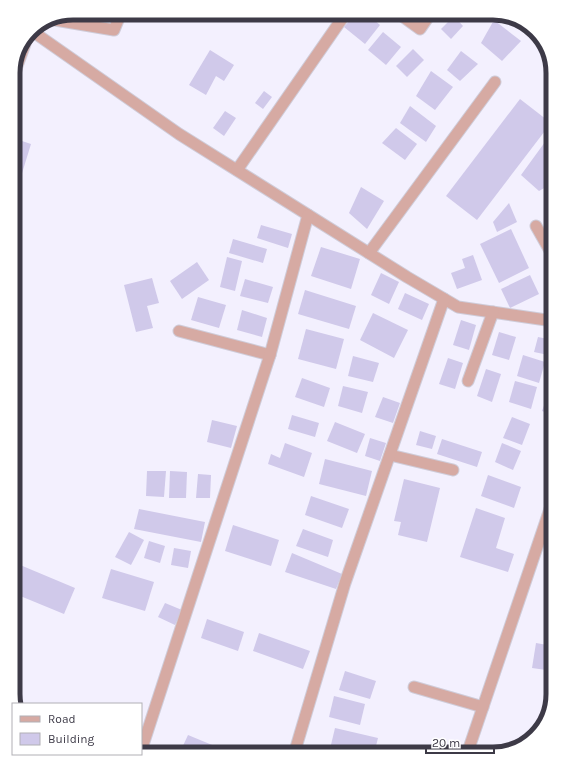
<svg xmlns="http://www.w3.org/2000/svg" width="566" height="767" font-family="Karla,sans-serif">
	<style>
		.building { fill: #d0c9ea }
		.lines { fill: none; stroke-linecap: round; stroke-linejoin: round }
		.minor-casing { stroke: #cfccd9; stroke-width: 13 }
		.minor { stroke: #d6aaa3; stroke-width: 11 }
		.rim { fill: none; stroke: #3d3a47; stroke-width: 5 }
	</style>
	<rect width="100%" height="100%" fill="#f3f0fe"/>
	<g class="building">
		<polygon points="356,13 366,13 380,25 365,44 344,27"/>
		<polygon points="462,13 477,13 469,20"/>
		<polygon points="454,16 463,26 451,39 441,29"/>
		<polygon points="494,20 521,41 502,61 481,43"/>
		<polygon points="383,32 401,47 386,65 368,50"/>
		<polygon points="413,49 424,60 407,77 396,66"/>
		<polygon points="210,50 234,65 224,81 216,76 206,95 189,85"/>
		<polygon points="461,51 478,64 460,81 447,70"/>
		<polygon points="431,71 453,87 435,110 416,96"/>
		<polygon points="264,91 272,97 263,109 255,103"/>
		<polygon points="520,99 551,123 477,220 446,196"/>
		<polygon points="410,106 436,126 426,142 400,123"/>
		<polygon points="225,111 236,118 224,136 213,128"/>
		<polygon points="396,128 417,144 405,160 382,143"/>
		<polygon points="13,138 31,144 19,183 13,182"/>
		<polygon points="545,142 553,150 553,164 552,167 553,166 553,183 539,191 521,175"/>
		<polygon points="361,187 384,201 367,229 349,213"/>
		<polygon points="509,203 517,222 497,232 493,222"/>
		<polygon points="261,225 292,234 288,248 257,238"/>
		<polygon points="511,229 529,268 499,283 480,244"/>
		<polygon points="233,239 267,249 263,263 229,253"/>
		<polygon points="321,247 360,259 351,289 311,276"/>
		<polygon points="473,255 482,280 457,289 451,273 465,268 462,259"/>
		<polygon points="227,257 242,261 235,291 220,287"/>
		<polygon points="197,262 209,280 182,299 170,281"/>
		<polygon points="381,273 399,282 389,304 371,295"/>
		<polygon points="530,275 539,294 510,308 501,289"/>
		<polygon points="152,278 159,303 147,306 153,328 136,332 124,285"/>
		<polygon points="245,279 273,287 268,303 240,296"/>
		<polygon points="305,290 356,306 349,329 298,314"/>
		<polygon points="405,293 429,304 422,320 398,309"/>
		<polygon points="198,297 226,305 219,328 191,320"/>
		<polygon points="242,310 267,318 262,337 237,330"/>
		<polygon points="373,313 408,330 394,358 360,340"/>
		<polygon points="461,320 476,325 469,350 453,345"/>
		<polygon points="306,329 344,339 336,369 298,359"/>
		<polygon points="499,332 516,337 509,360 492,355"/>
		<polygon points="538,337 553,340 553,356 534,352"/>
		<polygon points="523,355 545,362 539,383 517,376"/>
		<polygon points="353,356 379,363 373,382 348,376"/>
		<polygon points="448,358 463,363 455,389 439,384"/>
		<polygon points="486,369 501,374 492,402 477,396"/>
		<polygon points="302,378 330,388 324,407 295,397"/>
		<polygon points="515,381 537,387 531,409 509,402"/>
		<polygon points="343,386 368,392 362,413 338,406"/>
		<polygon points="551,386 553,386 553,415 542,411"/>
		<polygon points="383,397 400,403 393,423 375,417"/>
		<polygon points="292,415 319,423 315,437 288,429"/>
		<polygon points="512,417 530,424 522,445 503,438"/>
		<polygon points="212,420 237,426 231,448 207,442"/>
		<polygon points="335,422 365,434 357,453 327,441"/>
		<polygon points="420,431 436,436 432,449 416,445"/>
		<polygon points="370,438 386,443 380,461 365,456"/>
		<polygon points="442,439 482,452 477,467 437,454"/>
		<polygon points="285,443 312,453 304,477 268,464 271,454 280,458"/>
		<polygon points="502,443 521,451 513,470 495,462"/>
		<polygon points="325,459 372,471 366,496 319,484"/>
		<polygon points="147,471 166,471 164,497 146,496"/>
		<polygon points="170,471 187,472 186,498 169,498"/>
		<polygon points="198,474 211,475 210,498 196,498"/>
		<polygon points="488,475 521,487 514,508 481,496"/>
		<polygon points="404,479 440,488 427,542 398,535 401,522 394,521"/>
		<polygon points="311,496 349,509 342,528 305,515"/>
		<polygon points="476,508 505,518 496,548 514,554 508,572 460,557"/>
		<polygon points="139,509 205,522 201,542 134,529"/>
		<polygon points="233,525 279,540 271,566 225,551"/>
		<polygon points="303,529 333,540 328,557 296,546"/>
		<polygon points="129,532 144,540 131,565 115,557"/>
		<polygon points="149,541 165,546 160,563 144,558"/>
		<polygon points="174,548 191,551 188,568 171,565"/>
		<polygon points="292,553 342,574 336,589 285,572"/>
		<polygon points="13,562 75,588 64,614 13,593"/>
		<polygon points="111,569 154,582 145,611 102,598"/>
		<polygon points="165,603 182,610 175,625 158,617"/>
		<polygon points="207,619 244,632 238,651 201,638"/>
		<polygon points="259,633 310,651 303,669 253,651"/>
		<polygon points="536,643 553,646 553,671 532,668"/>
		<polygon points="345,671 376,681 370,699 339,690"/>
		<polygon points="334,696 365,704 360,725 329,717"/>
		<polygon points="335,728 378,738 374,754 350,754 330,749"/>
		<polygon points="188,735 217,747 214,754 190,754 181,750"/>
	</g>
	<g class="lines">
		<g class="minor-casing">
			<g id="minor">
				<polyline points="398,13 420,29 431,13"/>
				<polyline points="55,20 114,30 121,13"/>
				<polyline points="32,31 179,134 407,277 458,307 553,321"/>
				<polyline points="13,77 25,44"/>
				<polyline points="237,170 346,13"/>
				<polyline points="536,226 553,256"/>
				<polyline points="369,253 495,82"/>
				<polyline points="179,331 270,355"/>
				<polyline points="468,381 493,312"/>
				<polyline points="390,455 453,470"/>
				<polyline points="414,687 483,707"/>
				<polyline points="141,751 270,355 308,215"/>
				<polyline points="294,754 345,583 444,299"/>
				<polyline points="467,754 553,500"/>
			</g>
		</g>
		<use href="#minor" class="minor"/>
	</g>
	<path d="M0 0H566V767H0ZM73 20H493A53 53 0 0 1 546 73V694A53 53 0 0 1 493 747H73A53 53 0 0 1 20 694V73A53 53 0 0 1 73 20Z" fill="#fff" fill-rule="evenodd"/>
	<path class="rim" d="M73 20H493A53 53 0 0 1 546 73V694A53 53 0 0 1 493 747H73A53 53 0 0 1 20 694V73A53 53 0 0 1 73 20Z"/>
	<rect x="12" y="703" width="130" height="52" fill="#ffffff" stroke="#b1b0b5"/>
	<rect x="20" y="716" width="20" height="6" fill="#d6aaa3" stroke="#b1b0b5"/>
	<text x="48" y="723" font-size="12" fill="#3d3a47">Road</text>
	<rect x="20" y="733" width="20" height="12" fill="#d0c9ea" stroke="#b1b0b5"/>
	<text x="48" y="743" font-size="12" fill="#3d3a47">Building</text>
	<path d="M426 747v6h68v-6" fill="none" stroke="#3d3a47" stroke-width="2"/>
	<text x="432" y="747" font-size="12" fill="#3d3a47" stroke="#ffffff" stroke-width="3" paint-order="stroke">20 m</text>
</svg>
